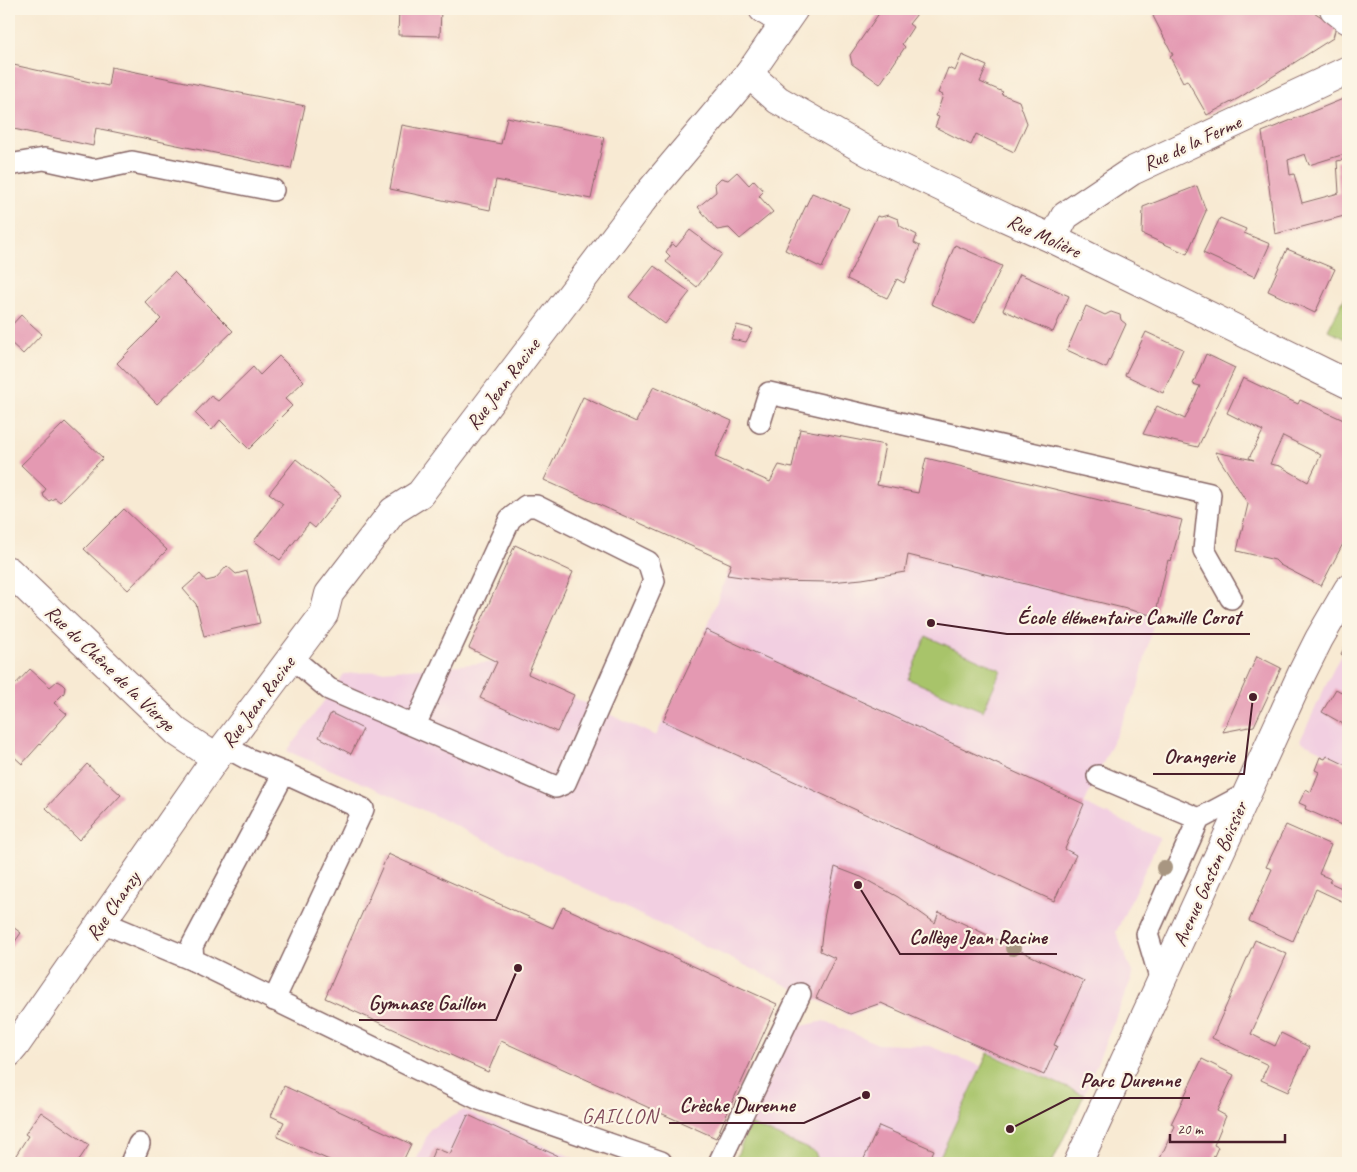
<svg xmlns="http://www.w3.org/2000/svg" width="1357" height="1172" font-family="Caveat,sans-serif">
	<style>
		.built { fill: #f2cfe1 }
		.green { fill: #a8c46a; stroke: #79724a }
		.building { fill: #e499b2; fill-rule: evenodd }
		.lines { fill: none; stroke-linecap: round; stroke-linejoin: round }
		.service-casing { stroke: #876666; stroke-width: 24 }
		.minor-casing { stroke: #876666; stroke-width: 30 }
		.tertiary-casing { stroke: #876666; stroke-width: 30 }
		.service { stroke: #fff; stroke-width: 21 }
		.minor { stroke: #fff; stroke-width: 28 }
		.tertiary { stroke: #fff; stroke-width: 28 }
		.tree { fill: #a89681 }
		.labels { text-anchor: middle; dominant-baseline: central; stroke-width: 4.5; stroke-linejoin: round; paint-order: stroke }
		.street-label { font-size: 20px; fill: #4a1f2b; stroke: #fcf5e5 }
		.neighbourhood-label { font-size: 21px; letter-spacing: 1px; fill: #804a5a; stroke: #fcf5e5 }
		.leader { fill: none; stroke: #4a1f2b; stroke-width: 2 }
		.callout-dot { fill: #4a1f2b; stroke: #fcf5e5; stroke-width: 2 }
		.callout-label { font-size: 21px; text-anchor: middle; font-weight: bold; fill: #4a1f2b; stroke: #fcf5e5; stroke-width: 4.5; stroke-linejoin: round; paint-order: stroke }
	</style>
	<rect width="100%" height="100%" fill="#fcf5e5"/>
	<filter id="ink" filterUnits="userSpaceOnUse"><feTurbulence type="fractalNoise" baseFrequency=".02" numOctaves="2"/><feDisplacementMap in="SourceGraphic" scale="10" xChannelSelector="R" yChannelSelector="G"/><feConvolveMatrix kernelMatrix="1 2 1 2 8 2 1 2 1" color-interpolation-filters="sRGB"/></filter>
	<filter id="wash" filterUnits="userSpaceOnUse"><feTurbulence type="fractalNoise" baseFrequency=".0096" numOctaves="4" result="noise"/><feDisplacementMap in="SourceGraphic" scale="20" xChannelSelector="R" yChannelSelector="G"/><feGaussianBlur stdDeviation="1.12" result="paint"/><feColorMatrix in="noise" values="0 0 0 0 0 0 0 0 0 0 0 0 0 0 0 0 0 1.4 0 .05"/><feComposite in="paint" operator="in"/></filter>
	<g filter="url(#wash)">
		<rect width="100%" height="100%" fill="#f8ead3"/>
		<g class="built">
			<polygon points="800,429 885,445 877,485 918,493 926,458 1182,520 1171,561 1168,560 1138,688 1084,804 1160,838 1116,932 1133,975 1084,1095 881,1004 850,1016 400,799 287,751 344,674 497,662 656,736 706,630 731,564 779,465 792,468"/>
			<polygon points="1348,642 1348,764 1300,741 1334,668"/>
			<polygon points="824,1021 878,1044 929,1046 981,1066 937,1163 819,1163 815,1152 750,1124 793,1028"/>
			<polygon points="464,1110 585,1163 415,1163 430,1129"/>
		</g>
		<g class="green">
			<polygon points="1346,295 1348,296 1348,341 1328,330"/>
			<polygon points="926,636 1001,670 983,711 908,679"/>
			<polygon points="988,1053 1084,1095 1052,1163 937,1163"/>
			<polygon points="750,1124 815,1152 819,1163 734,1163"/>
		</g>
		<g id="blocks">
			<g class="building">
				<polygon points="399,9 441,9 440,36 398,35"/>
				<polygon points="882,9 921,9 909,24 913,27 902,44 905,47 880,84 852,64 850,55"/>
				<polygon points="1158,9 1309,9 1336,26 1333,38 1239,98 1207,115 1187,80 1183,82 1170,57 1173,55 1153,16 1160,11"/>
				<polygon points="962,55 987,66 980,82 1003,92 1001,94 1019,101 1027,123 1014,152 976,134 971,145 935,127 939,117 936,116 943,95 938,93 948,68 955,71"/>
				<polygon points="9,64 108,86 111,67 305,106 291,169 96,128 93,146 9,128"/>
				<polygon points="1348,97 1348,153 1309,165 1305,154 1288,160 1290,175 1294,174 1302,203 1339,193 1337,161 1348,159 1348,215 1275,234 1262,132"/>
				<polygon points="507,117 604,137 591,199 496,180 490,210 390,189 402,125 501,144"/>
				<polygon points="737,172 749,185 754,180 764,191 759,196 773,212 740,239 729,228 717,230 698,207 716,192 715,184 721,178 728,180"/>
				<polygon points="1197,186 1206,211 1187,254 1142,234 1143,207"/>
				<polygon points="812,193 849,208 822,268 785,250"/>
				<polygon points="888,215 898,219 900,226 917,235 914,243 920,246 904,283 897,279 887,298 847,279 877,216 881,217"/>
				<polygon points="1220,218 1246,229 1244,233 1270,244 1255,277 1203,253"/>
				<polygon points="690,230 722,254 697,287 666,262 670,256 666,252 672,243 676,247"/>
				<polygon points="955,245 1002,266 975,323 931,304"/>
				<polygon points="1287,249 1335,269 1315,313 1268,291"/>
				<polygon points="654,266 690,292 665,324 629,297"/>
				<polygon points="174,272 233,331 157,404 117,363 161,319 145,302"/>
				<polygon points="1020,274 1069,296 1053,332 1003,310"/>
				<polygon points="1086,306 1105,315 1111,312 1120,315 1121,320 1126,324 1106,368 1067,350"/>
				<polygon points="21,315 42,334 23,354 9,341 9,328"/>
				<polygon points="737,325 753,329 746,342 731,339"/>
				<polygon points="1146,332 1183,349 1163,393 1125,375"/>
				<polygon points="1206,354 1235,368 1198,447 1143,434 1157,406 1185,419 1200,386 1193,384"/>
				<polygon points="279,356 304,381 285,399 292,406 249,449 220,420 212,430 195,413 211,396 218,401 253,367 260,375"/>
				<path d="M1243,378L1298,404L1300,400L1348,422V534L1321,586L1280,565L1275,560L1237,551L1248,504L1215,452L1254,460L1249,458L1263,431L1227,413ZM1283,436L1321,455L1308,482L1280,466L1270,464Z"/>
				<polygon points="654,386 732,421 715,457 770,482 779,465 792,468 800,429 885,445 877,485 918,493 926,458 1182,520 1171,561 1168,560 1155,616 908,555 905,572 862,579 830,582 769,581 727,575 731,564 544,480 583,397 636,422"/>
				<polygon points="65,422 103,458 60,502 55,498 49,501 44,497 43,493 46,489 21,465"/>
				<polygon points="296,459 341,495 315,528 309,523 280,560 254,541 283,504 269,493"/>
				<polygon points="124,509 167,550 128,590 84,549"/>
				<polygon points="515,545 573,572 528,674 574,695 557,732 480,698 497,662 469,648"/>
				<polygon points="227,566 236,574 247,571 260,623 204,636 196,604 183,589 200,574 206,581 215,579"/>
				<polygon points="706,630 1084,804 1065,849 1076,855 1054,901 663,721"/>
				<polygon points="1348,640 1348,660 1341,654"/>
				<polygon points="1257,656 1281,668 1254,726 1223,732"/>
				<polygon points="30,669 50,687 57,681 62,684 65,687 64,693 54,703 67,714 22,764 9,752 9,691"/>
				<polygon points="1336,689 1348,696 1348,719 1345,725 1322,712"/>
				<polygon points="331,713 363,729 351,754 319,737"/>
				<polygon points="1327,756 1348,766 1348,828 1305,809 1306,806 1299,803 1306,789 1311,792 1319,772 1315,770 1320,757 1325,759"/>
				<polygon points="87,764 121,795 79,840 46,808"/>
				<polygon points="1286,825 1331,845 1319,874 1331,879 1329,882 1348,891 1348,904 1316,889 1293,941 1249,921 1272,869 1266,867"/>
				<polygon points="388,854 553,928 563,907 777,1004 716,1138 501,1041 488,1072 325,998"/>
				<polygon points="835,867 861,877 898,897 935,923 939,912 1084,981 1054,1045 1057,1046 1044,1075 881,1003 850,1014 816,998 835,958 820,951 824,918"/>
				<polygon points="9,924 21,933 9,950"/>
				<polygon points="1255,940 1287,954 1251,1034 1275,1046 1281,1033 1309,1047 1288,1092 1261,1080 1268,1065 1212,1038"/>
				<polygon points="1202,1059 1234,1075 1217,1111 1226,1116 1214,1145 1218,1147 1211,1163 1158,1163 1175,1126 1171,1124"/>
				<polygon points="284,1086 411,1144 402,1163 336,1163 277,1137 284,1122 271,1116"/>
				<polygon points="41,1112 89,1145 77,1163 11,1163 28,1136 25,1134"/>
				<polygon points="468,1115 573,1163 429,1163 435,1148 450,1154"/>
				<polygon points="879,1126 934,1150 928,1163 862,1163"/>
			</g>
		</g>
	</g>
	<g filter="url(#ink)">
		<use href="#blocks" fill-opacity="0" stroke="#876666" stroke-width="1"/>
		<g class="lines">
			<g class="service-casing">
				<g id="service">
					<polyline points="9,165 44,159 94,170 132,162 273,190"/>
					<polyline points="760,422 769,393 1210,494 1204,550 1231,598"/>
					<polyline points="291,657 329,689 556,787 565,783 654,581 648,562 536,506 526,506 510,519 415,725"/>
					<polyline points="224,746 248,759 284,773 363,809 274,1000"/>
					<polyline points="284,773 192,946 193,960 479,1099 661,1162"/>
					<polyline points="1098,776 1199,819"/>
					<polyline points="102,922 193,960"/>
					<polyline points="1161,981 1147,934 1199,819 1246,794"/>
					<polyline points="131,1163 139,1144"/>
					<polyline points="719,1163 800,994"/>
				</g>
			</g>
			<g class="minor-casing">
				<g id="minor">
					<polyline points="763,9 784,22"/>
					<polyline points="1334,9 1348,20"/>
					<polyline points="749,74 794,9"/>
					<polyline points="1053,239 1348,384"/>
					<polyline points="9,571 177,732 216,758"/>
				</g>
			</g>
			<g class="tertiary-casing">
				<g id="tertiary">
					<polyline points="9,1053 15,1046 216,758 324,614 329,594 393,511 420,494 642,201 749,74 778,100 870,153 1006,218 1053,239 1065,216 1132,171 1348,70"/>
					<polyline points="1078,1163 1302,673 1319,639 1348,589"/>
				</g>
			</g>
			<use href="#service" class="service"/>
			<use href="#minor" class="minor"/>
			<use href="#tertiary" class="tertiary"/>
		</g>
		<g class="tree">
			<circle cx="1164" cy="868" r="8"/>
			<circle cx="1013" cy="948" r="8"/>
		</g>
	</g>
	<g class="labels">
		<g class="street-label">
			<text transform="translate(1192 143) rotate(-25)">Rue de la Ferme</text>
			<text transform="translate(1044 236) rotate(25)">Rue Molière</text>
			<text transform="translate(503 384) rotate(-53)">Rue Jean Racine</text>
			<text transform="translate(110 668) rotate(44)">Rue du Chêne de la Vierge</text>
			<text transform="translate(258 702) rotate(-53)">Rue Jean Racine</text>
			<text transform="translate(1210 874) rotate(-66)">Avenue Gaston Boissier</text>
			<text transform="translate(113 906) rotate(-55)">Rue Chanzy</text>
		</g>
		<g class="neighbourhood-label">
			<text x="620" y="1116">GAILLON</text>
		</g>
	</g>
	<path class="leader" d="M931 623L1007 634H1250M1253 697L1244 774H1153M858 885L900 954H1057M518 968L496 1020H359M1010 1129L1070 1098H1190M866 1095L804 1123H669"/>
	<g class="callout-dot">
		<circle cx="931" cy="623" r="5"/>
		<circle cx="1253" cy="697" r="5"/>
		<circle cx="858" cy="885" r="5"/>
		<circle cx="518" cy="968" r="5"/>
		<circle cx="1010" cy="1129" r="5"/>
		<circle cx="866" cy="1095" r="5"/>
	</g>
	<g class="callout-label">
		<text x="1129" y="624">École élémentaire Camille Corot</text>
		<text x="1199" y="763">Orangerie</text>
		<text x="978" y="944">Collège Jean Racine</text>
		<text x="427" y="1010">Gymnase Gaillon</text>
		<text x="1130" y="1087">Parc Durenne</text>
		<text x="737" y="1112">Crèche Durenne</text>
	</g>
	<rect width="1357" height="1172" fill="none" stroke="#fcf5e5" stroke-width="30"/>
	<path d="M1170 1134v8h115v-8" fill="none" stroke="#4a1f2b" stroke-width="2.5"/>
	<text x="1177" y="1134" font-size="15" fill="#4a1f2b" stroke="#fcf5e5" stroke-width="4" paint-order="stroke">20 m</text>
</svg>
